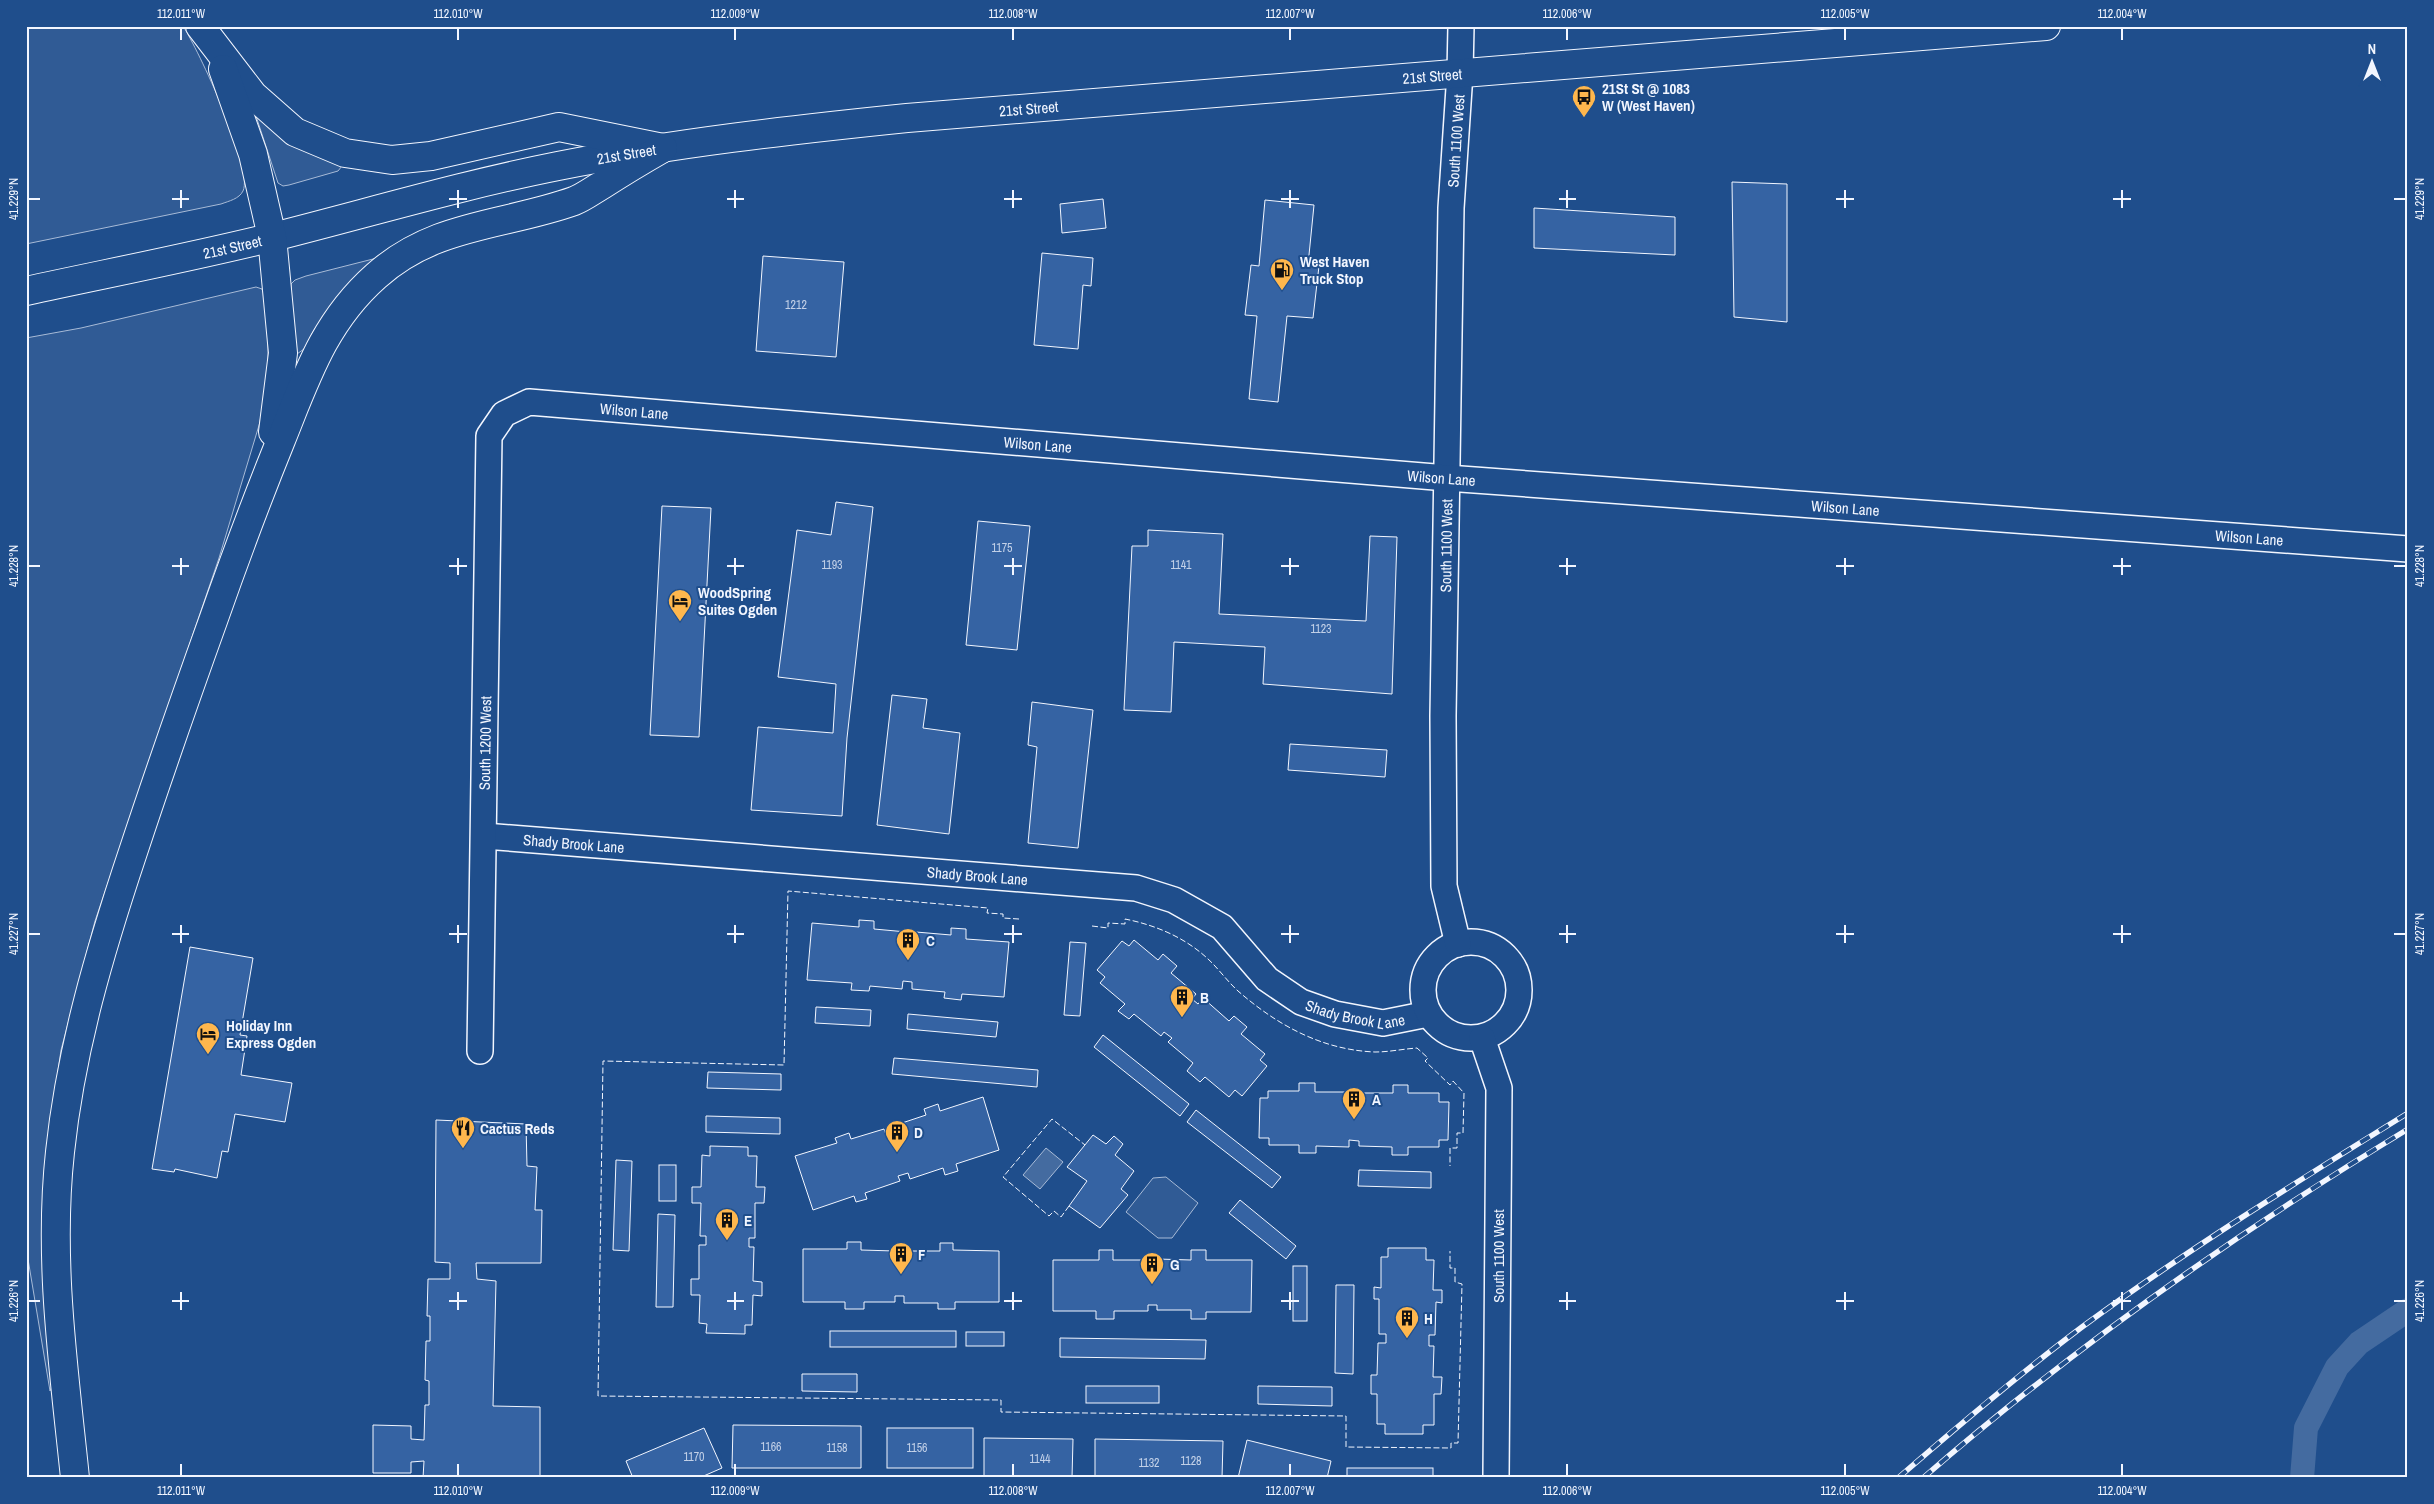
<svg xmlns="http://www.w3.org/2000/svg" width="2434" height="1504" font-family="'Archivo Narrow',sans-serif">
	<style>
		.green { fill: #305b95; stroke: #a8bbd7 }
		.water { fill: #446ba0; stroke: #a8bbd7 }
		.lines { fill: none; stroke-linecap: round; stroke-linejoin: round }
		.canal { stroke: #446ba0; stroke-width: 24 }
		.building { fill: #3563a3; stroke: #f2f6ff }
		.minor-casing { stroke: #f2f6ff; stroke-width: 28 }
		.major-casing { stroke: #f2f6ff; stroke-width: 30 }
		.highway-casing { stroke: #f2f6ff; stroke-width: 30 }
		.minor { stroke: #1f4e8c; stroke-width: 25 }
		.major { stroke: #1f4e8c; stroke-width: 28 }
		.highway { stroke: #1f4e8c; stroke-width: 28 }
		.rail-casing { stroke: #f2f6ff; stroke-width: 5.5 }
		.rail { stroke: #1f4e8c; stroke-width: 4; stroke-dasharray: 11; stroke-linecap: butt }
		.fence { stroke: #f2f6ff; stroke-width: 1; stroke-dasharray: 6 2.5; stroke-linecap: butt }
		.ticks { fill: none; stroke: #f2f6ff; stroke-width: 2 }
		.labels { text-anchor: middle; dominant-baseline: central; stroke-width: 4; stroke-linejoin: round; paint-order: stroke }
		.number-label { font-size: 12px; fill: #c3d1e8 }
		.street-label { font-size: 15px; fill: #f2f6ff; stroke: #1f4e8c }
		.poi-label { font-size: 15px; font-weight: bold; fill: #f2f6ff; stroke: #1f4e8c; text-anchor: start }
		.neatline { fill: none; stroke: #f2f6ff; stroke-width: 2 }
		.ticks-label { font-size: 12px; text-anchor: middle; fill: #f2f6ff }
	</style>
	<rect width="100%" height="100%" fill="#1f4e8c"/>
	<g class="green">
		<path d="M26,26H183C198,49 254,168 243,191C239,199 229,201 221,204L26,244Z"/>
		<polygon points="256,116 289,144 342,166 338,171 289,185 283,186 278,183"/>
		<polygon points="377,258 341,292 314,330 304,349 297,354 293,348 291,284 295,280 306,276"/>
		<polygon points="256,287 262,289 265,297 268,323 268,366 260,422 219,558 95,921 61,1050 46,1153 44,1203 54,1381 50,1391 26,1247 26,338 81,328"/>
		<polygon points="1166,1177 1198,1203 1172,1238 1158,1238 1126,1212 1153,1178"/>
	</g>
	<polygon class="water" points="1046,1148 1063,1162 1040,1189 1023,1175"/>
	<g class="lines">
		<polyline class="canal" points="2302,1478 2306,1428 2337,1367 2359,1343 2408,1310"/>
	</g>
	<g class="building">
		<polygon points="1732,182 1787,184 1787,322 1734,317"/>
		<polygon points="1103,199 1106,228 1062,233 1060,204"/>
		<polygon points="1265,200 1314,205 1308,265 1319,266 1313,318 1287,316 1278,402 1249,399 1257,316 1245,315 1251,265 1259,266"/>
		<polygon points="1534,208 1675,217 1675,255 1534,248"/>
		<polygon points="1042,253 1093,258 1091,286 1083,285 1078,349 1034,345"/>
		<polygon points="763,256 844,262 836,357 756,351"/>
		<polygon points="836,502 873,507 847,738 842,816 751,810 758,727 833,733 836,684 778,677 797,530 831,535"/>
		<polygon points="662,506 711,508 699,737 650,735"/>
		<polygon points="978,521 1030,526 1017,650 966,645"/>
		<polygon points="1148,530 1223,534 1219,614 1366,621 1370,536 1397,537 1392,694 1263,684 1265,647 1174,642 1171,712 1124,710 1132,546 1148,546"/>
		<polygon points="892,695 927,699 923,728 960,733 949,834 877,825"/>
		<polygon points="1032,702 1093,710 1078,848 1028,843 1037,747 1028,745"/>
		<polygon points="1290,744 1387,750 1385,777 1288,770"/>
		<polygon points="859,920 874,921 874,929 907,932 907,937 915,938 916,932 951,935 951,928 966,929 966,939 1009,942 1004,997 962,994 961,1000 944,998 945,992 912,989 912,982 903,981 902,989 870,986 869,991 851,990 852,983 807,980 812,923 859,927"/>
		<polygon points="1134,940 1158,960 1163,954 1177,966 1171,973 1196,994 1192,999 1198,1004 1203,998 1229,1021 1234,1016 1247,1027 1241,1034 1265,1054 1260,1060 1267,1066 1242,1096 1235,1090 1229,1097 1205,1077 1200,1082 1187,1071 1193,1063 1168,1042 1172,1038 1164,1032 1161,1036 1134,1014 1129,1019 1118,1011 1125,1004 1100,983 1105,977 1097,970 1122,941 1129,946"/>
		<polygon points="1070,942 1086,943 1080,1016 1064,1015"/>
		<polygon points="190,947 253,958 240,1035 247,1036 241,1075 292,1083 285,1122 235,1114 228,1152 222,1151 217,1178 175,1169 174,1172 152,1169"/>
		<polygon points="816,1007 871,1010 870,1026 815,1023"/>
		<polygon points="908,1014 998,1022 996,1037 907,1029"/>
		<polygon points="1103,1035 1189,1104 1180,1116 1094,1047"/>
		<polygon points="894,1058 1038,1070 1037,1087 892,1074"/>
		<polygon points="708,1072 781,1074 781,1090 707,1088"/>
		<polygon points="1299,1083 1315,1083 1315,1092 1350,1092 1350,1097 1359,1097 1359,1093 1393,1093 1393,1085 1408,1085 1408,1093 1439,1093 1439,1102 1449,1102 1448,1140 1439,1140 1439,1147 1408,1147 1408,1155 1392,1155 1392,1147 1359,1146 1359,1141 1349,1140 1349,1147 1316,1146 1316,1153 1299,1153 1299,1145 1269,1145 1269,1138 1259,1138 1260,1098 1268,1098 1268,1091 1299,1091"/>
		<polygon points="983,1097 999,1150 956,1164 958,1171 945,1175 943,1168 910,1179 908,1173 898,1176 900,1181 865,1193 867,1199 856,1202 854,1196 813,1210 795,1156 837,1143 835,1138 849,1133 851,1139 884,1129 886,1135 895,1132 893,1126 926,1115 924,1109 938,1104 940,1111"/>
		<polygon points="1196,1110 1281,1177 1272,1188 1187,1122"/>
		<polygon points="706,1116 780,1118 780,1134 706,1132"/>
		<polygon points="436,1120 526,1124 527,1166 537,1167 535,1210 542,1210 541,1263 476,1263 477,1279 496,1281 493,1406 540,1407 540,1478 423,1478 424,1461 411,1462 411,1473 373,1473 373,1425 411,1426 411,1439 424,1440 425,1405 429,1405 429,1381 425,1380 426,1341 430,1341 430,1316 427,1316 428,1279 450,1279 450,1263 435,1262"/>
		<polygon points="1093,1135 1106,1144 1114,1136 1123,1144 1115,1155 1134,1171 1121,1189 1128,1195 1100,1228 1069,1206 1087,1181 1067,1167"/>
		<polygon points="710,1146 748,1147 748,1156 757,1156 756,1187 765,1187 764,1203 755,1203 755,1238 749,1238 749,1247 754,1247 753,1281 762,1282 762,1296 753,1295 752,1325 745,1325 745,1334 706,1333 707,1324 699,1323 700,1295 691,1295 691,1279 699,1279 699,1245 706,1245 706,1236 700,1236 701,1203 692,1203 692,1187 701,1187 702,1155 710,1156"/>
		<polygon points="616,1160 632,1161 629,1251 613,1250"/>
		<rect x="659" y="1165" width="17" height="36"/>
		<polygon points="1359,1170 1431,1172 1431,1188 1358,1186"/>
		<polygon points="1240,1200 1296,1246 1286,1259 1229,1213"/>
		<polygon points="658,1214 675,1215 673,1307 656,1307"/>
		<polygon points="847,1242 861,1242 861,1250 895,1251 895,1254 905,1254 905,1251 940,1251 940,1243 953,1243 953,1250 999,1251 999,1302 955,1302 955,1309 938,1309 938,1303 904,1303 904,1296 895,1296 895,1302 864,1302 864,1309 845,1309 845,1302 803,1302 803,1249 847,1249"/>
		<polygon points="1388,1248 1426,1248 1426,1260 1434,1260 1433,1290 1442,1290 1442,1303 1436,1302 1435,1335 1429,1335 1429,1346 1434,1346 1433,1377 1442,1377 1441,1394 1434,1394 1434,1425 1423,1425 1423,1434 1385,1434 1385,1424 1377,1424 1377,1394 1371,1394 1371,1375 1377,1375 1378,1343 1386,1343 1386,1334 1379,1334 1379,1299 1374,1299 1374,1287 1381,1288 1381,1257 1388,1257"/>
		<polygon points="1099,1250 1113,1250 1113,1260 1148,1260 1148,1265 1157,1265 1157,1259 1191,1260 1191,1250 1206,1250 1206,1260 1252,1260 1251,1312 1206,1312 1206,1319 1191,1319 1191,1310 1157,1310 1157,1305 1148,1305 1148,1311 1114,1311 1114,1319 1096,1319 1096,1311 1053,1311 1053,1260 1099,1260"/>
		<rect x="1293" y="1266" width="14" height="55"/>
		<polygon points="1336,1285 1354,1285 1353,1374 1335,1373"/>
		<rect x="830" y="1331" width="126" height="16"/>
		<rect x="966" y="1332" width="38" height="14"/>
		<polygon points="1060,1338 1206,1340 1205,1359 1060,1357"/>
		<polygon points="802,1374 857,1374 857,1392 802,1391"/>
		<rect x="1086" y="1386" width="73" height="17"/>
		<polygon points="1258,1386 1332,1387 1332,1406 1258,1404"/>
		<polygon points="733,1425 861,1426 861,1468 732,1468"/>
		<polygon points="704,1428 722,1468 699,1478 633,1478 626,1461"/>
		<rect x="887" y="1428" width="86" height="40"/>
		<polygon points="984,1438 1073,1439 1072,1478 984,1478"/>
		<polygon points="1095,1439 1223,1441 1222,1478 1095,1478"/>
		<polygon points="1247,1440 1331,1461 1327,1478 1238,1478"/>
		<rect x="1347" y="1468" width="86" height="10"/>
	</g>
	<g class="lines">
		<g class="minor-casing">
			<g id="minor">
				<path id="s1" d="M484,836L1136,888L1174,900L1222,927L1267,979L1301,1002L1335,1014L1383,1023L1428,1014"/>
				<circle cx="1471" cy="990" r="48"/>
				<path id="s2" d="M1458,944L1444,886L1443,716L1451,208L1460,73L1461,26"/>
				<polyline points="1482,1038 1499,1088 1496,1478"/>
				<path id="s3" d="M480,1051L489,436L504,414L529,402L1447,478L2408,549"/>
			</g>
		</g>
		<g class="major-casing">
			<g id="major">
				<path id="s4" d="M26,291C109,273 192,257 273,237C368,213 462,185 558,166C674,143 790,130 907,118L2046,26"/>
			</g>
		</g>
		<g class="highway-casing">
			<g id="highway">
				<polyline points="200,26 253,95 295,132 345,153 392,160 431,156 559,127 663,148"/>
				<polyline points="223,69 253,154 272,237 283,353 273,432"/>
				<path d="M75,1478C64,1370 48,1261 60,1152C71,1048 100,951 133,852C159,773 186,696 214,618C235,558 257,499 281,440C306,378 324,322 376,276C435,223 504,226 574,201C584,197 593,190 602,185C622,172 642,160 663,148"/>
			</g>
		</g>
		<use href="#minor" class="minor"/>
		<use href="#major" class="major"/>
		<use href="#highway" class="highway"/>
		<g class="rail-casing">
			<g id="rail">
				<path d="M1898,1478C1958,1426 2018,1375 2082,1327C2187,1250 2298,1181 2408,1113"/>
				<path d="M1923,1478C2073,1348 2238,1232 2408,1129"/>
			</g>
		</g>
		<use href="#rail" class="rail"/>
		<g class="fence">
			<polyline points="1019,919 1003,918 1003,914 987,913 988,908 788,891 784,1065 603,1061 598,1396 1001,1400 1001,1412 1346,1416 1346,1447 1451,1448 1451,1443 1458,1443 1462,1284 1455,1282 1455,1268 1450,1268 1450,1251"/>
			<path d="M1092,926L1108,928V923L1125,924V919C1155,925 1184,937 1207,958C1218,968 1227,981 1238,991C1277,1025 1322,1050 1375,1052C1389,1052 1403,1049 1417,1048L1428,1058L1425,1061L1450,1085L1453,1081L1464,1093L1463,1133H1457V1148H1450V1166"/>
			<polyline points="1069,1206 1061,1217 1054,1211 1049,1216 1003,1177 1052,1119 1085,1145"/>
		</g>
	</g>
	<path class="ticks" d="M181,28V40M458,28V40M735,28V40M1013,28V40M1290,28V40M1567,28V40M1845,28V40M2122,28V40M181,190V208M458,190V208M735,190V208M1013,190V208M1290,190V208M1567,190V208M1845,190V208M2122,190V208M28,199H40M172,199H189M449,199H467M727,199H744M1004,199H1022M1281,199H1299M1559,199H1576M1836,199H1854M2113,199H2131M2394,199H2406M181,558V575M458,558V575M735,558V575M1013,558V575M1290,558V575M1567,558V575M1845,558V575M2122,558V575M28,566H40M172,566H189M449,566H467M727,566H744M1004,566H1022M1281,566H1299M1559,566H1576M1836,566H1854M2113,566H2131M2394,566H2406M181,925V943M458,925V943M735,925V943M1013,925V943M1290,925V943M1567,925V943M1845,925V943M2122,925V943M28,934H40M172,934H189M449,934H467M727,934H744M1004,934H1022M1281,934H1299M1559,934H1576M1836,934H1854M2113,934H2131M2394,934H2406M181,1292V1310M458,1292V1310M735,1292V1310M1013,1292V1310M1290,1292V1310M1567,1292V1310M1845,1292V1310M2122,1292V1310M28,1301H40M172,1301H189M449,1301H467M727,1301H744M1004,1301H1022M1281,1301H1299M1559,1301H1576M1836,1301H1854M2113,1301H2131M2394,1301H2406M181,1464V1476M458,1464V1476M735,1464V1476M1013,1464V1476M1290,1464V1476M1567,1464V1476M1845,1464V1476M2122,1464V1476"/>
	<defs>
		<g id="bus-pin" transform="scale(1.25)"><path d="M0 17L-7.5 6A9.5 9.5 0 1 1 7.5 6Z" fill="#ffb74d" stroke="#1f4e8c"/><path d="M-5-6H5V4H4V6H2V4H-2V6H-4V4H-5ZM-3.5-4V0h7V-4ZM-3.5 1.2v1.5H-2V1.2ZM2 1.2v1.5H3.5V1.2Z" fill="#111"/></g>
		<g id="fuel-pin" transform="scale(1.25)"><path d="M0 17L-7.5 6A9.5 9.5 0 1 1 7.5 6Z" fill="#ffb74d" stroke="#1f4e8c"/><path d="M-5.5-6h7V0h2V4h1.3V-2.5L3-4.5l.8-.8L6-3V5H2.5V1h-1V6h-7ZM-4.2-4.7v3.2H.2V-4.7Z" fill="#111"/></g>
		<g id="hotel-pin" transform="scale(1.25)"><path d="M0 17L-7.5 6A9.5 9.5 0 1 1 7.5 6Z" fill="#ffb74d" stroke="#1f4e8c"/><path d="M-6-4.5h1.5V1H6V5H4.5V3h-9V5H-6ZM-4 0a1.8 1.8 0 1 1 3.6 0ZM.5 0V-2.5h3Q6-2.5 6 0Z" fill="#111"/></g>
		<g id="building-pin" transform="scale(1.25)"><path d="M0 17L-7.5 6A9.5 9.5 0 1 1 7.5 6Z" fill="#ffb74d" stroke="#1f4e8c"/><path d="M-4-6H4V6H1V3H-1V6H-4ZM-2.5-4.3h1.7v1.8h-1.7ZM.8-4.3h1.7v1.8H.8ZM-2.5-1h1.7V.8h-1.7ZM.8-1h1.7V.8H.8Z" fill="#111"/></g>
		<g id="restaurant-pin" transform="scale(1.25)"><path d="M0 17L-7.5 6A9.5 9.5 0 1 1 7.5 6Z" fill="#ffb74d" stroke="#1f4e8c"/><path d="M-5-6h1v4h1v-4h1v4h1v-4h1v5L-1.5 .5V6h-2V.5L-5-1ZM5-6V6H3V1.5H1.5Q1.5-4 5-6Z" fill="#111"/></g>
	</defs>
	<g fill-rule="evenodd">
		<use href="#bus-pin" x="1584" y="97"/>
		<use href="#fuel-pin" x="1282" y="270"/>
		<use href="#hotel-pin" x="680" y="601"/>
		<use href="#building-pin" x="908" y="940"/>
		<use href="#building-pin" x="1182" y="997"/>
		<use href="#hotel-pin" x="208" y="1034"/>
		<use href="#building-pin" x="1354" y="1099"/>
		<use href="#restaurant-pin" x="463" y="1128"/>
		<use href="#building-pin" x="897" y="1132"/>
		<use href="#building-pin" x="727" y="1220"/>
		<use href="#building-pin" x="901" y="1254"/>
		<use href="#building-pin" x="1152" y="1264"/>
		<use href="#building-pin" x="1407" y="1318"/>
	</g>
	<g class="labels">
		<g class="number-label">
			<text x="796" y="305">1212</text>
			<text x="1002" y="548">1175</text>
			<text x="832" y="565">1193</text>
			<text x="1181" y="565">1141</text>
			<text x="1321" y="629">1123</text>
			<text x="771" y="1447">1166</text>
			<text x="837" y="1448">1158</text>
			<text x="917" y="1448">1156</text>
			<text x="694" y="1457">1170</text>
			<text x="1040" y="1459">1144</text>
			<text x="1191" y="1461">1128</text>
			<text x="1149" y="1463">1132</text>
		</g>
		<g class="street-label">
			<text stroke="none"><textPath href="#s4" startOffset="1426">21st Street</textPath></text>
			<text stroke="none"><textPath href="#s4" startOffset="1021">21st Street</textPath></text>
			<text stroke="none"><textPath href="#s2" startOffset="805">South 1100 West</textPath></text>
			<text stroke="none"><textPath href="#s4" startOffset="616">21st Street</textPath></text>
			<text stroke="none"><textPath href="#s4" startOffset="211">21st Street</textPath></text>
			<text stroke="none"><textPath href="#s3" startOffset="775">Wilson Lane</textPath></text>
			<text stroke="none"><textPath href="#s3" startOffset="1180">Wilson Lane</textPath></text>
			<text stroke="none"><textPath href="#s3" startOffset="1585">Wilson Lane</textPath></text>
			<text stroke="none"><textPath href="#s3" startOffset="1990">Wilson Lane</textPath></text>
			<text stroke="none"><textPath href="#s3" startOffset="2395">Wilson Lane</textPath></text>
			<text stroke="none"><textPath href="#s2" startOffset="400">South 1100 West</textPath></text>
			<text stroke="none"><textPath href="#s3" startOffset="308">South 1200 West</textPath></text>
			<text stroke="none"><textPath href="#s1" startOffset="90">Shady Brook Lane</textPath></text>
			<text stroke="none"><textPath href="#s1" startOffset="495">Shady Brook Lane</textPath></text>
			<text stroke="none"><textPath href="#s1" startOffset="915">Shady Brook Lane</textPath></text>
			<text transform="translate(1498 1256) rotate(-90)">South 1100 West</text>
		</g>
		<g class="poi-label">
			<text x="1602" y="88">21St St @ 1083<tspan x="1602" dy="17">W (West Haven)</tspan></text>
			<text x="1300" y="261">West Haven<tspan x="1300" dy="17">Truck Stop</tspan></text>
			<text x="698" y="592">WoodSpring<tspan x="698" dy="17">Suites Ogden</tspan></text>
			<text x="926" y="940">C</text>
			<text x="1200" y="997">B</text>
			<text x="226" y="1025">Holiday Inn<tspan x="226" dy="17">Express Ogden</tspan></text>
			<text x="1372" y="1099">A</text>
			<text x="480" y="1128">Cactus Reds</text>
			<text x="914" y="1132">D</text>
			<text x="744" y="1220">E</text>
			<text x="918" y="1254">F</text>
			<text x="1170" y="1264">G</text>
			<text x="1424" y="1318">H</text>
		</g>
	</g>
	<rect width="2434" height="1504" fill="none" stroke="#1f4e8c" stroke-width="55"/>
	<g transform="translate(2372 62)" stroke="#1f4e8c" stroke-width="4" paint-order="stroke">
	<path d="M0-4L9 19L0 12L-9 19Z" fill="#f2f6ff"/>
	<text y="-8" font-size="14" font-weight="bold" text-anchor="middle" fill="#f2f6ff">N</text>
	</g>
	<rect x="28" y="28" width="2378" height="1448" class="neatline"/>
	<g class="ticks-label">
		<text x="181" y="18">112.011°W</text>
		<text x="458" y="18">112.010°W</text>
		<text x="735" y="18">112.009°W</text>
		<text x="1013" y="18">112.008°W</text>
		<text x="1290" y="18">112.007°W</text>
		<text x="1567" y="18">112.006°W</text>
		<text x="1845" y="18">112.005°W</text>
		<text x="2122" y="18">112.004°W</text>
		<text transform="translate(14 199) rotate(-90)" y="4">41.229°N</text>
		<text transform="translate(2420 199) rotate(-90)" y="4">41.229°N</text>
		<text transform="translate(14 566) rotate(-90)" y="4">41.228°N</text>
		<text transform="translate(2420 566) rotate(-90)" y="4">41.228°N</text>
		<text transform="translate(14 934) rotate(-90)" y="4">41.227°N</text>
		<text transform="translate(2420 934) rotate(-90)" y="4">41.227°N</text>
		<text transform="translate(14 1301) rotate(-90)" y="4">41.226°N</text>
		<text transform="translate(2420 1301) rotate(-90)" y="4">41.226°N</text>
		<text x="181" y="1495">112.011°W</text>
		<text x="458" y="1495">112.010°W</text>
		<text x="735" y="1495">112.009°W</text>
		<text x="1013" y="1495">112.008°W</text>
		<text x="1290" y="1495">112.007°W</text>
		<text x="1567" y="1495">112.006°W</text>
		<text x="1845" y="1495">112.005°W</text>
		<text x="2122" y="1495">112.004°W</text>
	</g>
</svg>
